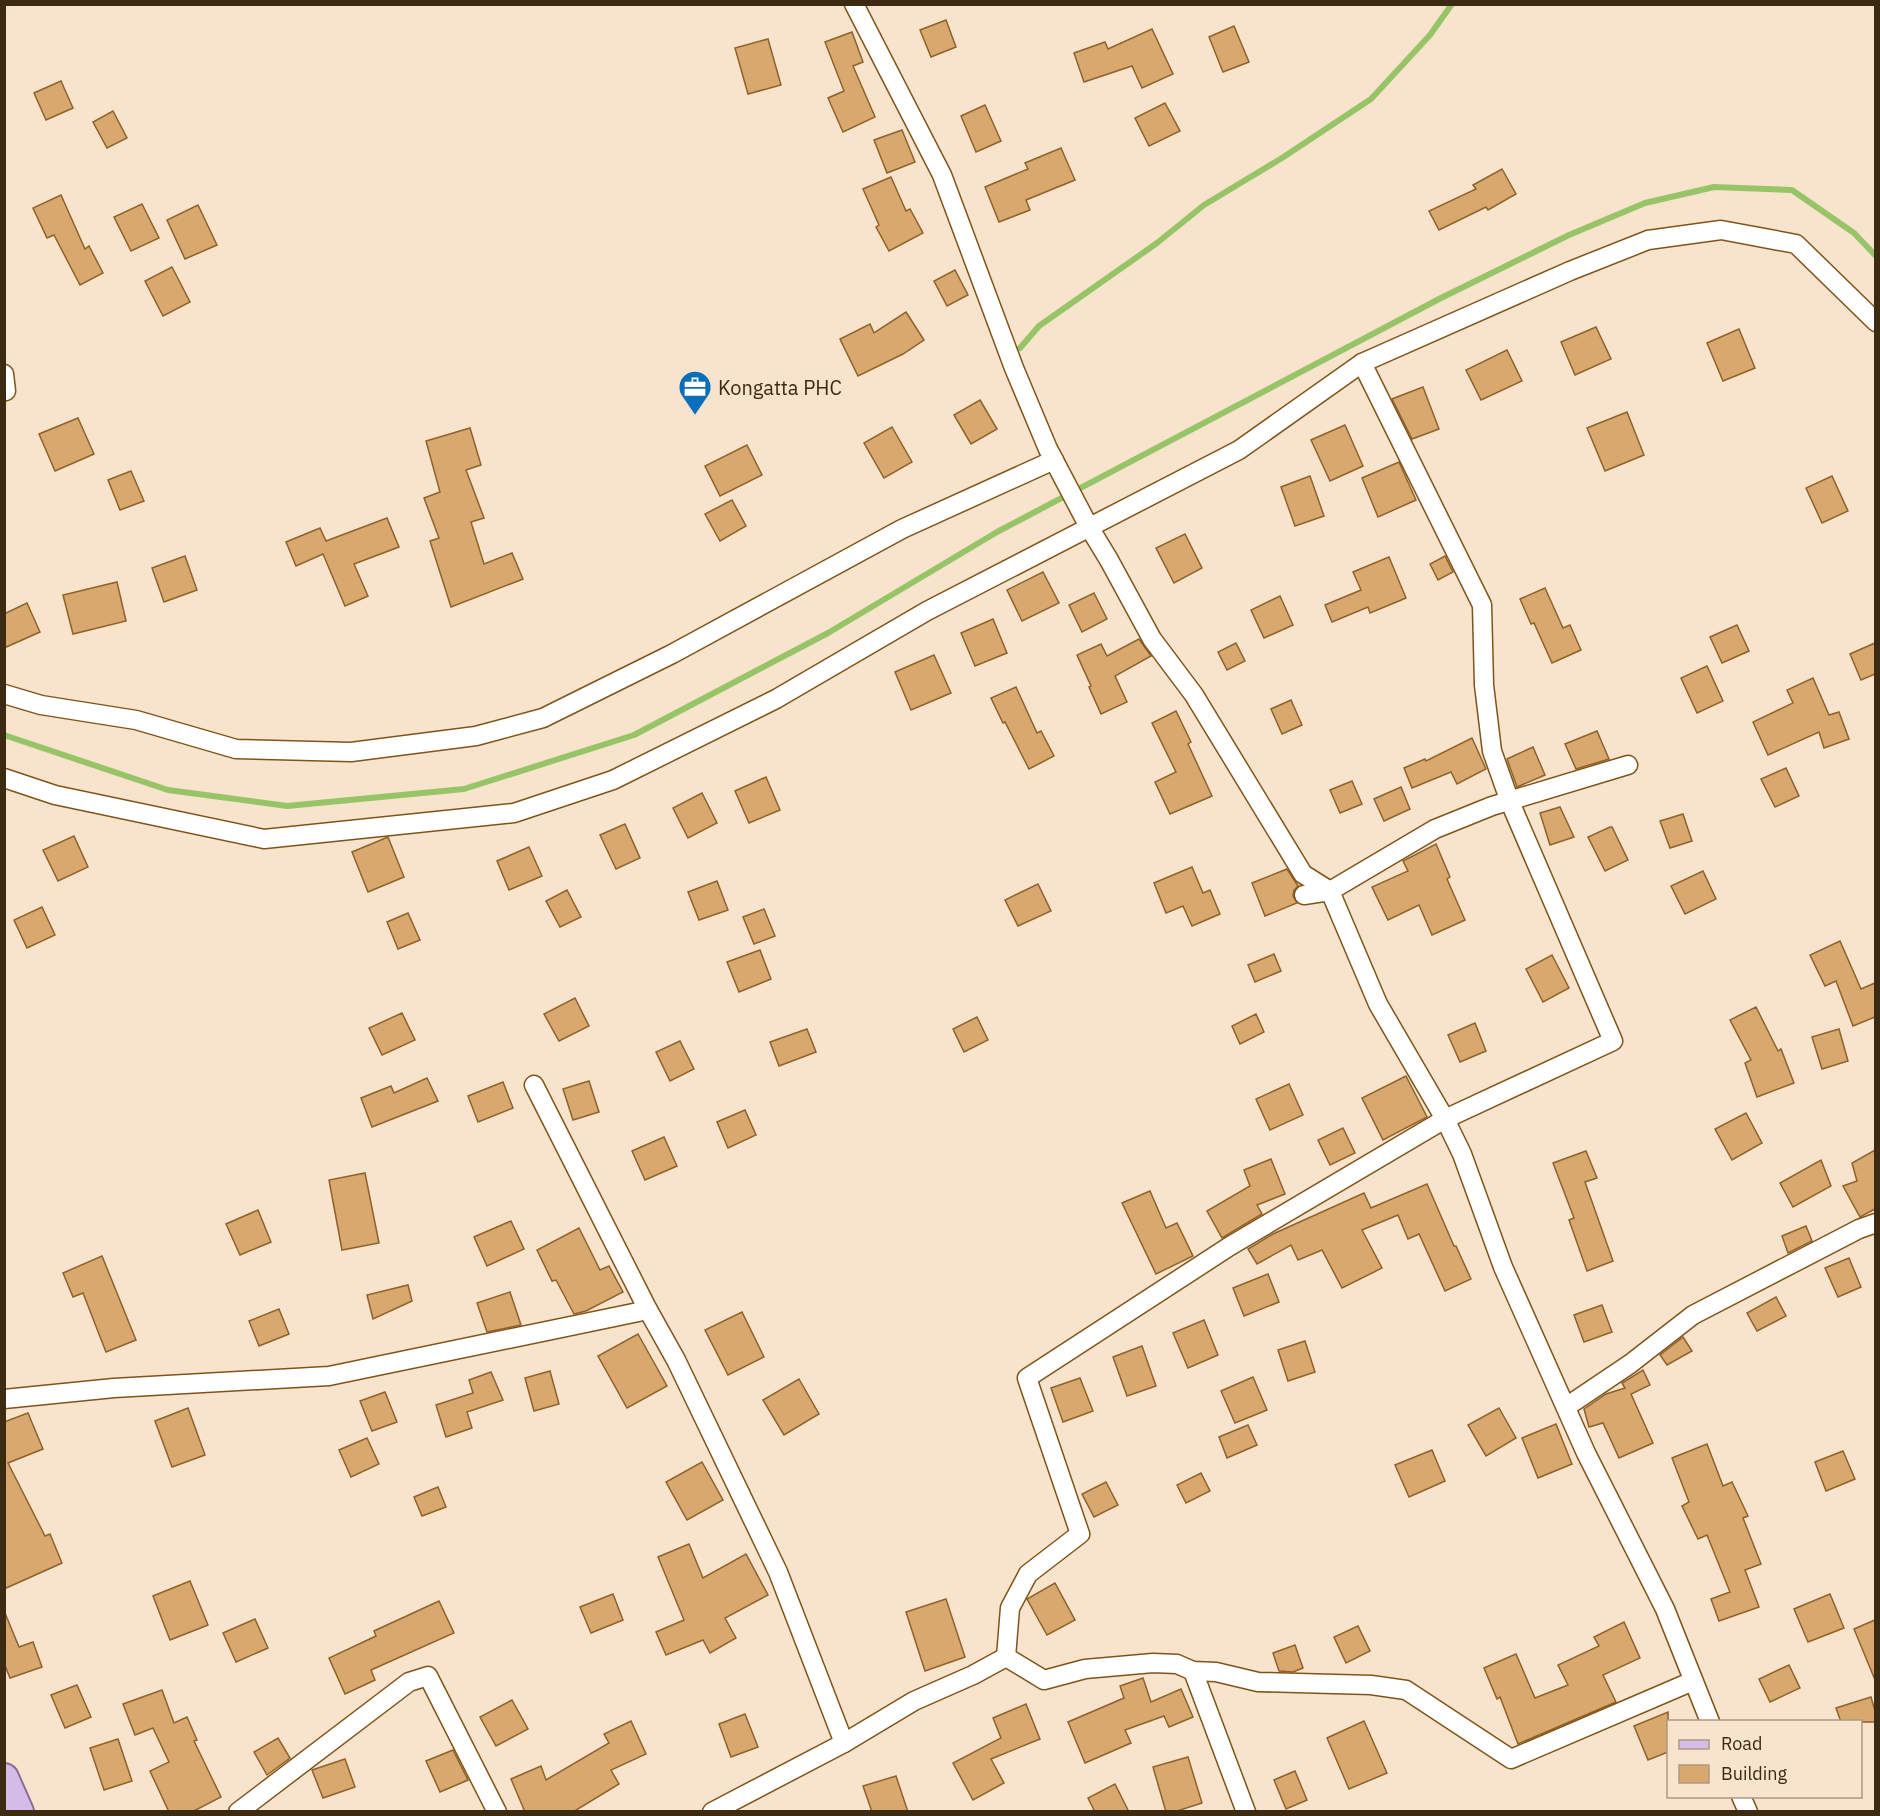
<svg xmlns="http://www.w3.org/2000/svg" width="1880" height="1816" font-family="'IBM Plex Sans',sans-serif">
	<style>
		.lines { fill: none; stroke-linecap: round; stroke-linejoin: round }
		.stream { stroke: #98c468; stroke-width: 6 }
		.building { fill: #d9a86f; stroke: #8f6229; stroke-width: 1.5 }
		.minor-casing { stroke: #805418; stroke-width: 21 }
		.primary-casing { stroke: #8e6c93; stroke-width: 32 }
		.minor { stroke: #fff; stroke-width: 18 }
		.primary { stroke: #d5bce8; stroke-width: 28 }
		.labels { text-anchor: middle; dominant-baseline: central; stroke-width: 4.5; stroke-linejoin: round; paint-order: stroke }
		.poi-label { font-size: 20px; fill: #3d2a12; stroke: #f8e3cd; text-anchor: start }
	</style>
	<rect width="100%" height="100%" fill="#f8e3cd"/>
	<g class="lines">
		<g class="stream">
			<polyline points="1020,348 1039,326 1157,243 1204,205 1282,158 1371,99 1430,35 1452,4"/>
			<polyline points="4,735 168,790 287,806 464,789 634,735 828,633 997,532 1439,299 1569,235 1645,203 1714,187 1792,190 1854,233 1876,256"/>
		</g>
	</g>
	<g class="building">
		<polygon points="946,20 956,47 931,57 920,30"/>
		<polygon points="1234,26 1249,62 1223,72 1209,37"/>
		<polygon points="1152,29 1173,74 1142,88 1132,66 1084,82 1074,53 1105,42 1108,49"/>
		<polygon points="852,32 863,62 853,66 875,117 843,132 828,98 844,91 825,42"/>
		<polygon points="768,39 781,85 748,94 735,48"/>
		<polygon points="61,81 73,108 46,120 34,93"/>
		<polygon points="1165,103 1180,131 1149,146 1135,118"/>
		<polygon points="985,105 1001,141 976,152 961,116"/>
		<polygon points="113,111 127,138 107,148 93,122"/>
		<polygon points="902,130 915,162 887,173 874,140"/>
		<polygon points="1061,148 1075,180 1026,200 1030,210 999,222 985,187 1028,169 1025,163"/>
		<polygon points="1502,169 1516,194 1488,210 1486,207 1439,230 1429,211 1476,189 1473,185"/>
		<polygon points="891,177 906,211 910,209 923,233 889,251 876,227 879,225 863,189"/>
		<polygon points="61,195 85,249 89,246 103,273 80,285 54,235 47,238 33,208"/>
		<polygon points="142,204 159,238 131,251 114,217"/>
		<polygon points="198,205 217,245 185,259 167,220"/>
		<polygon points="172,267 190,302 163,316 145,281"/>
		<polygon points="955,270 968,295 947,306 934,281"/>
		<polygon points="906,312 924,340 903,354 858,376 840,339 870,324 874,333"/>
		<polygon points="1596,327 1611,359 1575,375 1561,342"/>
		<polygon points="1739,329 1755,368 1723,381 1707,343"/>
		<polygon points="1507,350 1522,381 1481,400 1466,370"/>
		<polygon points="1423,387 1439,429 1412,439 1392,399"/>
		<polygon points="980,400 997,429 971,444 954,415"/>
		<polygon points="1627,412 1644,455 1605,471 1587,428"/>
		<polygon points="78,418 94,454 55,471 39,434"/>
		<polygon points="1345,425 1363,466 1330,481 1311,440"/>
		<polygon points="892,427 912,462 884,478 864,443"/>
		<polygon points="470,428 481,465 466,470 484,518 471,522 484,564 512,553 523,579 451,607 430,541 439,538 424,498 440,492 426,441"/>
		<polygon points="747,445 762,475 720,496 705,466"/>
		<polygon points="1399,462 1416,500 1378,517 1362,478"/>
		<polygon points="131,471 144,501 120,510 108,480"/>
		<polygon points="1310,476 1324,516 1295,526 1281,487"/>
		<polygon points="1832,476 1848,511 1822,523 1806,488"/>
		<polygon points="732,500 746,526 720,541 705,514"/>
		<polygon points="387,518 399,547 354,564 368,596 345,606 323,554 296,566 286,542 320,528 326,541"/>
		<polygon points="1185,534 1202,568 1174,583 1156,548"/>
		<polygon points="185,556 197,590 164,602 152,568"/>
		<polygon points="1445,556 1453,572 1438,580 1430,564"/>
		<polygon points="1389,557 1406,598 1370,613 1368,607 1332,622 1325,605 1361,590 1353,572"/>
		<polygon points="1043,572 1059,603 1022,621 1007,590"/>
		<polygon points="117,582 126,621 73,634 63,595"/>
		<polygon points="1545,588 1563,628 1570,625 1581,650 1552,663 1534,623 1531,624 1520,599"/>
		<polygon points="1094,593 1107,619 1082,632 1069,605"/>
		<polygon points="1280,596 1293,625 1264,638 1251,610"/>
		<polygon points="27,603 40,632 4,648 4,614"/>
		<polygon points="993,619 1007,653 975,666 961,633"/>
		<polygon points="1737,625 1749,651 1722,663 1710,637"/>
		<polygon points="1139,639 1151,656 1115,676 1127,702 1101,714 1089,687 1091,686 1077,655 1101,644 1107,656"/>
		<polygon points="1236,643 1245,661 1227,670 1218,652"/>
		<polygon points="1875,643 1875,674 1861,680 1850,654"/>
		<polygon points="934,655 951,693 911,710 895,672"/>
		<polygon points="1707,666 1723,701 1697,713 1681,678"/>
		<polygon points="1813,678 1829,715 1839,712 1849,739 1824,748 1819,732 1768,755 1753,722 1793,703 1787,690"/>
		<polygon points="1016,687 1037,733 1041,731 1054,756 1029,769 1005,722 1003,723 991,698"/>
		<polygon points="1291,700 1302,725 1282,734 1271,709"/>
		<polygon points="1176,711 1191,742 1188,744 1212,796 1170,814 1155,782 1176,772 1152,723"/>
		<polygon points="1597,731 1609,759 1576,769 1565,744"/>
		<polygon points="1472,738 1486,769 1457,784 1451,772 1412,788 1404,768 1425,759 1426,761"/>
		<polygon points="1533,747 1545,775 1517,787 1507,759"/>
		<polygon points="1786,768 1799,796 1775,807 1761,779"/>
		<polygon points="766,777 780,810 749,823 735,791"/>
		<polygon points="1352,781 1362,804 1340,813 1330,790"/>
		<polygon points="1401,787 1410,809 1384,821 1374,799"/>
		<polygon points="702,793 717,823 688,838 673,808"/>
		<polygon points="1560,807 1574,837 1550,845 1540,813"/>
		<polygon points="1683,814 1692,841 1670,848 1660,821"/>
		<polygon points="625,824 640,858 616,869 600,835"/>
		<polygon points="1610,827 1612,827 1628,860 1605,871 1588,837"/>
		<polygon points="74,836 88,867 58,881 43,850"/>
		<polygon points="388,837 404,877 368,892 352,852"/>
		<polygon points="1436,844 1450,877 1447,879 1465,920 1432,935 1419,905 1388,920 1372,887 1408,871 1403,861"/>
		<polygon points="529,847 542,876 509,890 497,861"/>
		<polygon points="1192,867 1203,893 1210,890 1220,914 1192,926 1183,906 1166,913 1154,883"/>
		<polygon points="1287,869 1298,886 1294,890 1293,896 1297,903 1265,916 1252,883"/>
		<polygon points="1703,871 1716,899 1685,914 1671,886"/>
		<polygon points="717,881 728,910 699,920 688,892"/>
		<polygon points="1038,884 1051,911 1018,926 1005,900"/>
		<polygon points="567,890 581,917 560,927 546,901"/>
		<polygon points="42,907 55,935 27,948 14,920"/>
		<polygon points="764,909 775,936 754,944 743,917"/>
		<polygon points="408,913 420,940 398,949 387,922"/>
		<polygon points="1840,941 1861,989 1875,983 1875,1017 1853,1026 1836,981 1825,986 1810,955"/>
		<polygon points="760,950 771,979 739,992 727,962"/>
		<polygon points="1274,954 1281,971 1255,982 1248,965"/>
		<polygon points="1552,955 1569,988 1543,1002 1526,969"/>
		<polygon points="575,998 589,1026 559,1041 544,1014"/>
		<polygon points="1756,1007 1778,1051 1781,1049 1794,1083 1757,1097 1745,1063 1751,1060 1730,1020"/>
		<polygon points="402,1013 415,1040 382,1055 369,1028"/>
		<polygon points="1256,1014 1264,1032 1240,1044 1232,1026"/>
		<polygon points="977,1017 988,1040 964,1052 953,1029"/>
		<polygon points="1475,1023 1486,1051 1460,1062 1448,1035"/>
		<polygon points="807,1029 816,1052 779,1066 770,1042"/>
		<polygon points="1839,1029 1848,1061 1822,1069 1812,1037"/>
		<polygon points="680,1041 694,1069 670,1081 656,1052"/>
		<polygon points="1406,1076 1427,1117 1383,1140 1362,1098"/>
		<polygon points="427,1078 438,1101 372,1127 361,1098 391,1086 394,1093"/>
		<polygon points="589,1081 599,1112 573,1120 563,1089"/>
		<polygon points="503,1082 513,1108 478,1122 468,1096"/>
		<polygon points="1289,1084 1303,1115 1270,1130 1256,1099"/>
		<polygon points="745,1110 756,1135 728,1148 717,1122"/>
		<polygon points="1746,1113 1762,1143 1732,1160 1715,1129"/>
		<polygon points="1343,1128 1355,1153 1330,1165 1318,1140"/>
		<polygon points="664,1137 677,1166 645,1180 632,1151"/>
		<polygon points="1875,1150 1875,1209 1860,1217 1843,1186 1857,1181 1852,1163"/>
		<polygon points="1586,1151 1597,1178 1585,1182 1613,1261 1587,1271 1569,1220 1574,1218 1553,1163"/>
		<polygon points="1271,1159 1285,1194 1257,1205 1262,1214 1222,1238 1207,1211 1250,1186 1244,1170"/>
		<polygon points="1821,1160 1831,1186 1793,1207 1780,1183"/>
		<polygon points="365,1173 379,1243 342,1250 329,1180"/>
		<polygon points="1427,1184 1454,1246 1456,1246 1471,1279 1445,1291 1419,1234 1408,1239 1398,1215 1362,1230 1382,1268 1342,1288 1322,1250 1298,1260 1291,1245 1257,1264 1248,1249 1273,1234 1364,1193 1371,1208"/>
		<polygon points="1150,1191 1166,1228 1177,1223 1193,1256 1156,1274 1122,1203"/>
		<polygon points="258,1210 271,1242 240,1255 226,1224"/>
		<polygon points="511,1221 524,1249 487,1266 474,1237"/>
		<polygon points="1806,1226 1812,1241 1788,1253 1782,1236"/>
		<polygon points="579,1228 600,1270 609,1266 623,1292 586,1311 574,1314 556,1280 552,1281 537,1250"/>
		<polygon points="102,1256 136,1340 106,1352 83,1293 73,1297 63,1273"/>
		<polygon points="1849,1258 1861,1287 1838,1297 1825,1268"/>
		<polygon points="1268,1274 1279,1302 1244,1316 1233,1288"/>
		<polygon points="408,1285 412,1301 373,1319 367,1295"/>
		<polygon points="510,1292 521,1325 487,1332 477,1303"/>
		<polygon points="1776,1297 1786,1316 1757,1331 1747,1313"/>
		<polygon points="1602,1305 1612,1332 1584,1342 1574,1315"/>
		<polygon points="279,1309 289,1334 259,1346 249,1321"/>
		<polygon points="742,1312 764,1357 728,1375 705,1330"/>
		<polygon points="1204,1320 1218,1355 1188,1368 1173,1333"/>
		<polygon points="638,1334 667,1386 627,1408 598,1356"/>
		<polygon points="1683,1337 1692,1351 1667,1365 1660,1355"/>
		<polygon points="1305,1341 1315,1372 1288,1381 1278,1350"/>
		<polygon points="1142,1346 1156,1386 1127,1396 1113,1357"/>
		<polygon points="1643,1370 1650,1385 1631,1394 1653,1443 1619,1458 1603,1423 1589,1427 1584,1409 1606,1394 1625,1388 1622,1383"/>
		<polygon points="550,1371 559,1404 534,1411 525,1378"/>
		<polygon points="491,1372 503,1400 467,1412 472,1428 446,1437 436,1405 473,1393 469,1380"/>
		<polygon points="1253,1377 1267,1410 1235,1423 1221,1391"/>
		<polygon points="1080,1378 1093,1411 1063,1422 1051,1388"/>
		<polygon points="799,1379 819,1414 784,1435 763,1400"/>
		<polygon points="385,1392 397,1422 372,1431 360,1401"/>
		<polygon points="188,1408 205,1455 172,1467 155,1421"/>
		<polygon points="1499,1408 1516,1438 1486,1456 1468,1425"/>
		<polygon points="28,1413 43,1449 8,1463 45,1536 50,1534 62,1563 4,1589 4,1422"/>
		<polygon points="1556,1424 1572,1464 1538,1478 1522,1438"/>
		<polygon points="1248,1425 1257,1445 1227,1458 1219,1437"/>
		<polygon points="367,1438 379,1464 351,1477 339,1450"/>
		<polygon points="1707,1444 1723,1486 1732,1482 1748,1516 1743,1518 1761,1564 1745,1570 1759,1607 1719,1621 1711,1599 1730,1592 1707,1535 1698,1539 1682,1506 1689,1502 1672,1458"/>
		<polygon points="1432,1450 1445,1481 1409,1497 1395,1465"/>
		<polygon points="1843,1451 1855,1479 1826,1491 1815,1462"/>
		<polygon points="702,1462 723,1500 687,1520 666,1482"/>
		<polygon points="1201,1473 1210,1491 1186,1503 1177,1485"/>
		<polygon points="1106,1482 1118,1505 1094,1517 1082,1494"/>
		<polygon points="438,1487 446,1507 422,1516 414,1497"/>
		<polygon points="689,1544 703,1578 746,1554 768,1595 725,1618 736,1638 710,1653 703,1640 666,1655 656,1632 684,1620 658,1557"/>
		<polygon points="190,1581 208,1625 170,1640 153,1596"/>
		<polygon points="1055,1583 1075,1620 1047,1635 1027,1599"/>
		<polygon points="613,1594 623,1620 591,1633 580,1607"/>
		<polygon points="1830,1594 1844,1628 1808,1642 1794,1609"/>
		<polygon points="946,1599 965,1657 925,1671 906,1612"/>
		<polygon points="439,1601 454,1633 371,1670 375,1680 345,1694 329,1658 376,1636 374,1631"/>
		<polygon points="5,1613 19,1647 33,1642 42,1667 10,1678 4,1663"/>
		<polygon points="255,1619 268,1648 236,1662 223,1633"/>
		<polygon points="1875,1620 1875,1680 1854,1629"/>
		<polygon points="1624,1622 1640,1658 1603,1675 1616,1702 1518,1744 1500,1697 1497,1699 1484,1668 1516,1654 1535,1698 1568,1685 1558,1665 1599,1646 1594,1637"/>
		<polygon points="1358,1626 1370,1651 1346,1663 1334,1637"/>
		<polygon points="1295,1645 1303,1668 1293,1672 1279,1671 1273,1653"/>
		<polygon points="1789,1665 1800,1688 1770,1702 1759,1679"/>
		<polygon points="1143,1678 1151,1702 1181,1689 1193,1717 1169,1727 1164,1716 1125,1730 1131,1743 1085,1763 1068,1722 1124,1698 1120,1686"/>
		<polygon points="77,1685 91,1717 65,1728 51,1695"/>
		<polygon points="162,1690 174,1723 187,1717 197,1740 194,1741 221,1797 192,1812 169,1812 150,1771 169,1762 153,1728 135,1735 123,1704"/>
		<polygon points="1871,1697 1875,1711 1875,1722 1841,1722 1836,1708"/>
		<polygon points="512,1700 528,1729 496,1746 480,1717"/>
		<polygon points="1026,1704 1040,1739 991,1759 1004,1783 973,1800 953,1763 1001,1738 993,1718"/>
		<polygon points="1668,1712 1668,1752 1648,1760 1634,1726"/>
		<polygon points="745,1714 758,1747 731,1757 719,1724"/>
		<polygon points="631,1721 646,1754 611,1770 619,1784 573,1812 525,1812 511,1779 541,1766 546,1780 609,1743 604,1734"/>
		<polygon points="1364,1721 1387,1773 1349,1789 1327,1738"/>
		<polygon points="278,1738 290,1758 267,1775 254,1752"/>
		<polygon points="118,1739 132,1781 104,1790 90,1748"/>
		<polygon points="453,1750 468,1780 440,1792 426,1761"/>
		<polygon points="1188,1757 1202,1803 1174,1812 1166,1812 1153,1767"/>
		<polygon points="345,1759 355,1787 323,1798 312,1770"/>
		<polygon points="1295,1771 1307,1800 1286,1809 1274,1780"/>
		<polygon points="896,1776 908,1812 872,1812 863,1786"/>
		<polygon points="1115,1784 1129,1812 1095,1812 1088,1798"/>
	</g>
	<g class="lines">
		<g class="minor-casing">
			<g id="minor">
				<polyline points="854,4 942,175 1014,368 1048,449 1089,527 1109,560 1152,639 1194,695 1303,874 1330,891 1378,1004 1445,1119 1462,1154 1503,1267 1586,1453 1665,1609 1710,1722"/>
				<polyline points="4,374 6,391"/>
				<polyline points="4,694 41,705 136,720 236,749 351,752 476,736 543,718 672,654 902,529 1054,460"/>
				<polyline points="4,778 55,795 264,839 514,813 613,780 776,699 927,611 1239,450 1362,363 1570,271 1648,240 1721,230 1796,244 1876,322"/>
				<polyline points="1304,895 1330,891 1435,829 1492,806 1628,765"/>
				<polyline points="534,1085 648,1310 676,1360 778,1572 844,1743"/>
				<polyline points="4,1399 114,1388 329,1376 648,1310"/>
				<polyline points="1566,1407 1630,1364 1693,1315 1859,1229 1876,1223"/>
				<polyline points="1006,1657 1044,1680 1085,1669 1153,1663 1177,1664 1193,1671 1216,1672 1258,1682 1371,1685 1406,1690 1511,1759 1693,1681"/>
				<polyline points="1193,1671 1246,1812"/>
				<polyline points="1741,1796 1748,1812"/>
				<polyline points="238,1812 409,1682 428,1676 497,1812"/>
				<polyline points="712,1812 844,1743 914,1701 973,1675 1006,1657 1010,1608 1028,1574 1080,1534 1027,1378 1230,1246 1445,1119 1613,1041 1510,802 1492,751 1484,685 1482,605 1362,363"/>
			</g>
		</g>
		<g class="primary-casing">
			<polyline id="primary" points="4,1778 19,1812"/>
		</g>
		<use href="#minor" class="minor"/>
		<use href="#primary" class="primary"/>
	</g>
	<defs>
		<g id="office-pin" transform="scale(1.725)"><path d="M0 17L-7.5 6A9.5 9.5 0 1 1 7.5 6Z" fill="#0b6eba" stroke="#f8e3cd"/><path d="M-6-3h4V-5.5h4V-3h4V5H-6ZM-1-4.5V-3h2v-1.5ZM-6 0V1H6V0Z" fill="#fff"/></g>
	</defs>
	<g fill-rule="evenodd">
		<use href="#office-pin" x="695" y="387"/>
	</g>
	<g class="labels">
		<g class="poi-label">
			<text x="718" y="387">Kongatta PHC</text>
		</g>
	</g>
	<rect width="1880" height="1816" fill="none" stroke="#3d2a12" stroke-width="12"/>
	<rect x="1667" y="1720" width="195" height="78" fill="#f8e3cd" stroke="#ad9982" stroke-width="1.5"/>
	<rect x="1679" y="1740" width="30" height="9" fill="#d5bce8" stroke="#ad9982" stroke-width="1.5"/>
	<text x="1721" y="1750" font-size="18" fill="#3d2a12">Road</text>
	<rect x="1679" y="1765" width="30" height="18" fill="#d9a86f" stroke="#ad9982" stroke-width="1.5"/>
	<text x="1721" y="1780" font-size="18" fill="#3d2a12">Building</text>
</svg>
